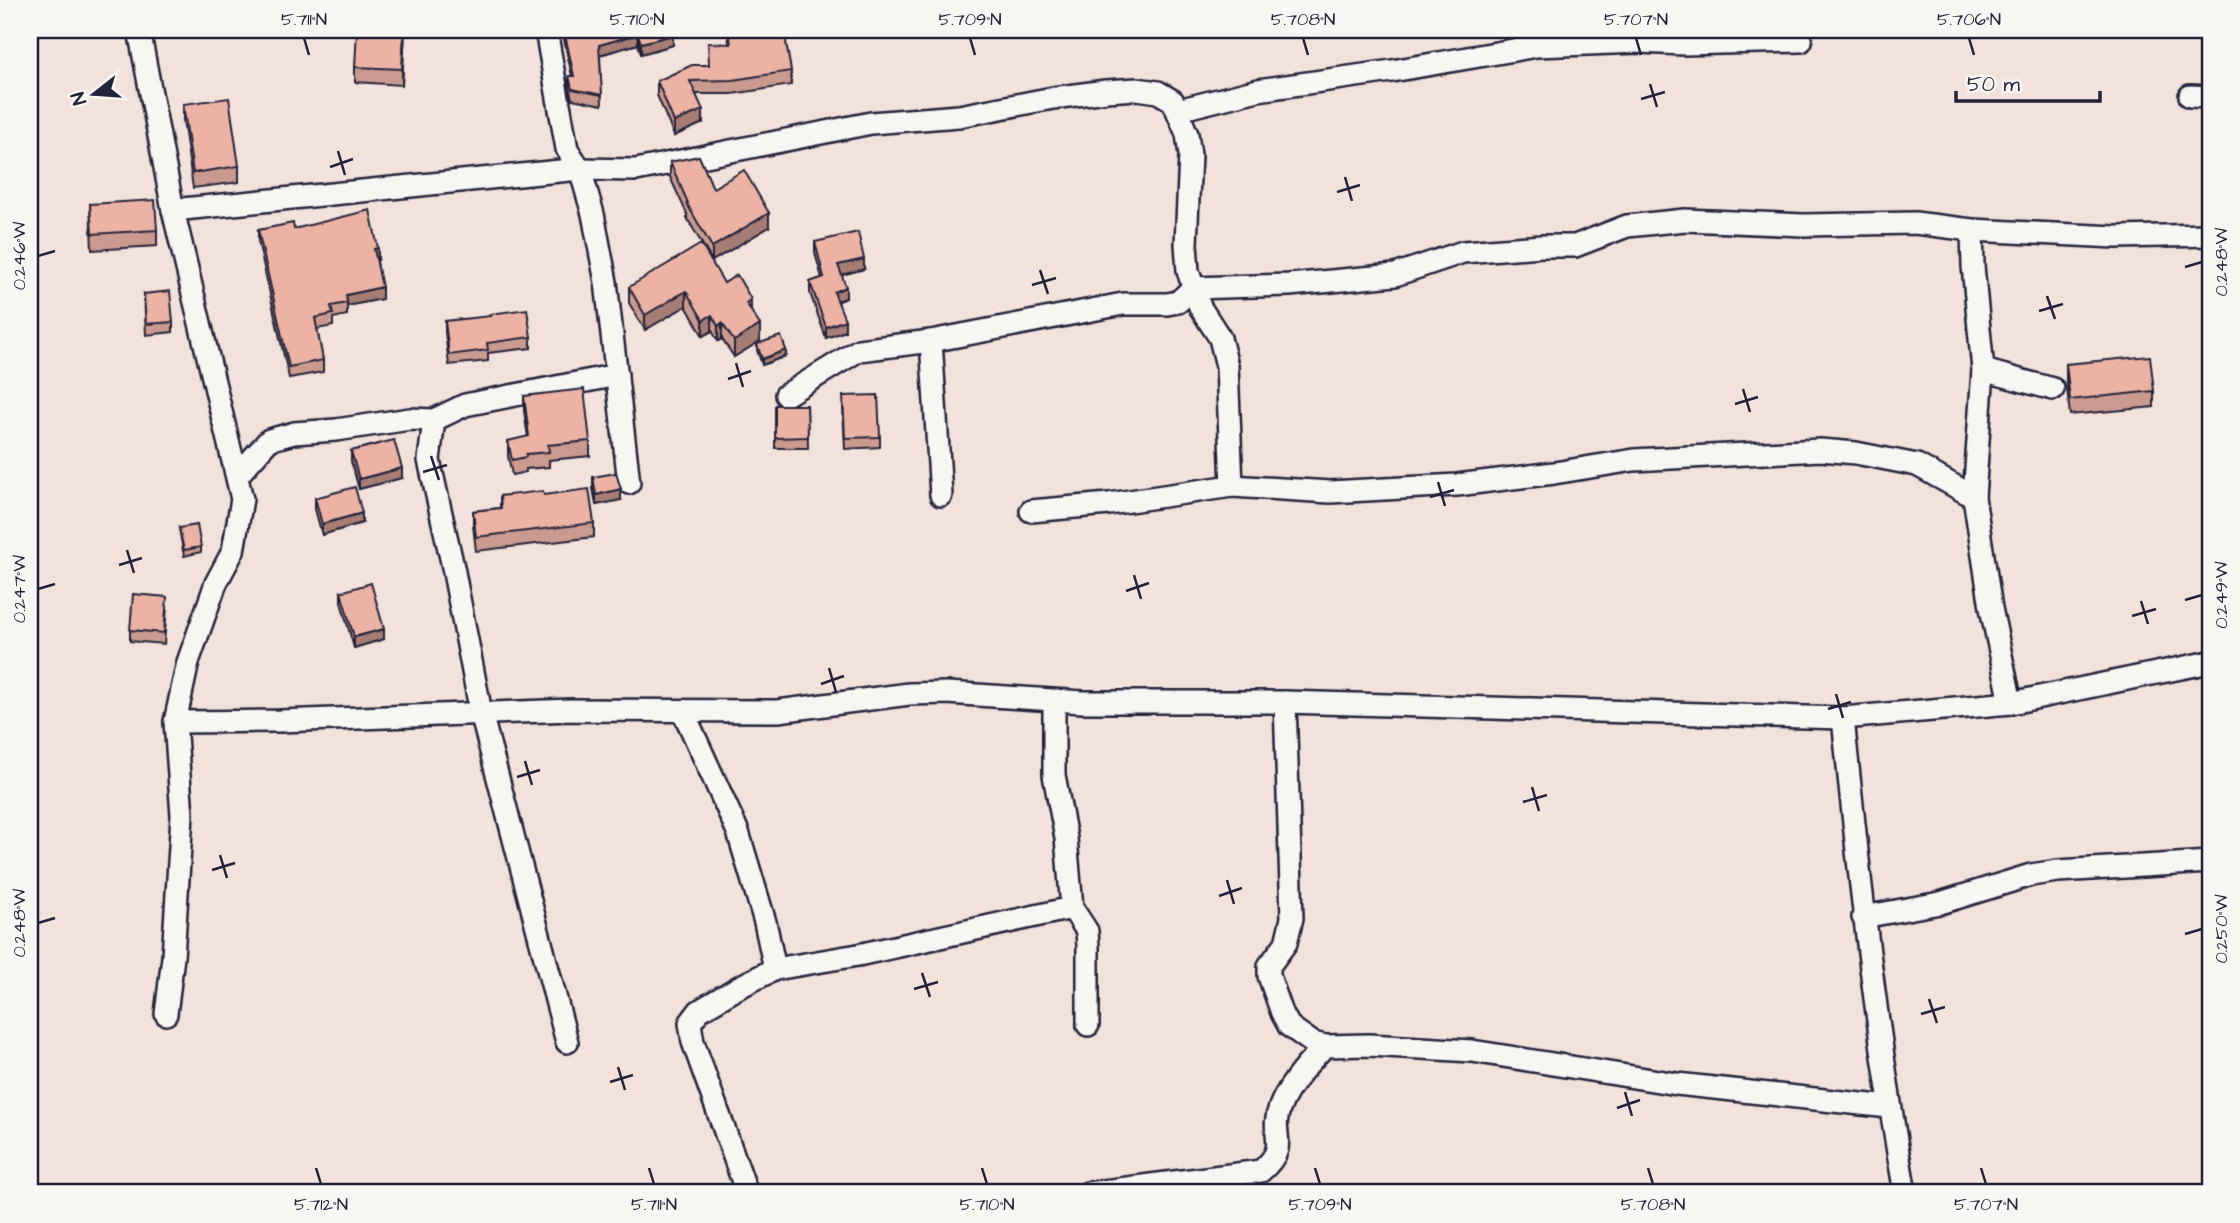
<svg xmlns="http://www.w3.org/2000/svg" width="2240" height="1223" font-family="'Architects Daughter',sans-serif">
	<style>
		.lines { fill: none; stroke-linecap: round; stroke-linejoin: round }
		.minor-casing { stroke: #22223b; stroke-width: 26 }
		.minor { stroke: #f6f6f2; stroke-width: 21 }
		.wall { fill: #cb9a8e; stroke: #22223b; stroke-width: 2 }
		.shaded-wall { fill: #a57d74; stroke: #22223b; stroke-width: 2 }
		.building { fill: #ecb3a5; stroke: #22223b; stroke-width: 2 }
		.ticks { fill: none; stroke: #22223b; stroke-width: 2.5 }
		.neatline { fill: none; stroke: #22223b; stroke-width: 2.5 }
		.ticks-label { font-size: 18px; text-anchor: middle; fill: #22223b }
	</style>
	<rect width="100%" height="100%" fill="#f3e2db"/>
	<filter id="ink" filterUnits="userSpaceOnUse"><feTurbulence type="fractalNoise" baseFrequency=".0143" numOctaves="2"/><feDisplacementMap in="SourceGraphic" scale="14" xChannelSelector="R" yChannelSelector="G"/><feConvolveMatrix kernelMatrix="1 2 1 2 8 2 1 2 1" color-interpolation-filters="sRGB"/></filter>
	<g filter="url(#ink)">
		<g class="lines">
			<g class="minor-casing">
				<g id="minor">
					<polyline points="139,30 173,210 242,499 233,551 216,583 188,662 175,722 182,815 173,957 166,1014"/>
					<polyline points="546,30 567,149 580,169 593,214 606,282 629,483"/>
					<polyline points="2190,96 2210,97"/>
					<polyline points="1178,110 1258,90 1392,71 1537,46 1639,42 1684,44 1801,41"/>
					<polyline points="173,210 580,169 636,170 871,123 959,116 1053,98 1106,91 1137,89 1158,92 1173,101 1187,134 1190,155 1186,244 1188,271 1200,307 1220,338 1227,366 1232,486"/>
					<polyline points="931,341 941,495"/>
					<polyline points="1983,370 2053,389"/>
					<polyline points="786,395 859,350 931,341 1123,304 1167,304 1178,302 1193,288 1289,285 1395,275 1463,252 1541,246 1575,246 1627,226 1685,220 1803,225 1915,223 1972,230"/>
					<polyline points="434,420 429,460 453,567 481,713 567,1042"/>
					<polyline points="237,476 269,440 294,433 336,430 410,419 434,420 465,405 617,375"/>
					<polyline points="1031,511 1109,504 1232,486 1330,492 1457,485 1554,473 1634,460 1820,450 1856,453 1917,465 1974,497"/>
					<polyline points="1054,701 1054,775 1066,838 1072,908 1087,931 1088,946 1088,1025"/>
					<polyline points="1285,702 1292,918 1286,943 1269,966 1269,976 1282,1013 1289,1026 1313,1043 1325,1046 1369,1045 1472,1051 1677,1084 1889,1107"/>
					<polyline points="2011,703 1991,608 1974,497 1983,370 1973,266 1972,230 2116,237 2210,235"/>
					<polyline points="683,711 738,832 765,922 775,969"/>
					<path d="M1843,718C1859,877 1877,1036 1905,1193"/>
					<polyline points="175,722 280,721 571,710 778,711 909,694 947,693 1083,702 1285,702 1843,718 2011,703 2210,662"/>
					<polyline points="1863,917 1940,903 2031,875 2058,871 2210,862"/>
					<polyline points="747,1193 693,1042 690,1023 699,1011 739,987 775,969 858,955 1072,908"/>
					<path d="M1088,1193L1261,1171C1292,1144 1268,1136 1280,1107C1288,1086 1309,1062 1325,1046"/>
				</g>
			</g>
			<use href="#minor" class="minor"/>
		</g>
		<g class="wall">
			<polygon points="405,30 402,85 355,82 355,67"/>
			<polygon points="562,30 672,30 673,45 641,54 638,44 600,55 602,105 572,99 569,86 569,76 572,76"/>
			<polygon points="728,30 791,71 791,85 732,94 696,94 703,123 674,136 657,95 657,81 708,65 729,44"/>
			<polygon points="183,104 239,166 239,182 193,188 183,120"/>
			<polygon points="670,162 713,188 769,227 712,261 687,218 687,214 670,177"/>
			<polygon points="90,204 157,230 157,246 92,250"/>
			<polygon points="294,229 378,260 377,261 382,299 347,306 347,315 333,318 333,326 317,329 323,360 323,372 289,378 258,241 258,230"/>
			<polygon points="815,242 864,269 842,275 846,298 838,301 845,331 826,338 810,293 810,282 822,278 815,253"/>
			<polygon points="724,283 751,311 760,341 734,357 722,339 718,341 712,331 703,336 686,306 645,330 629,303 629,287"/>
			<polygon points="144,294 173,322 173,332 146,335"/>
			<polygon points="445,321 531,337 531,348 488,353 488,361 449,365 445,332"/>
			<polygon points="757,344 786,356 762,365 757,350"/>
			<polygon points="2066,364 2154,391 2154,407 2070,415 2066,380"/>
			<polygon points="524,396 590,441 590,456 549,460 549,467 526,469 526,472 512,475 508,456 508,441 528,437 524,411"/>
			<polygon points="775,405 807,405 808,448 775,448"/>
			<polygon points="843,407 880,437 880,447 845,449"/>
			<polygon points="351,451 402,478 359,489 351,461"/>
			<polygon points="593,477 621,500 596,505 593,488"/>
			<polygon points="544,495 594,523 594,537 476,551 473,525 473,511 500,508 500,496"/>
			<polygon points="315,498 362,523 322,535 315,509"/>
			<polygon points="179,528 201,547 201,552 184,556"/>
			<polygon points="341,592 384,639 354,648 341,602"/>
			<polygon points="167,607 164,644 130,641 130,630"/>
		</g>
		<g class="shaded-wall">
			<polygon points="404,30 405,30 402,85 402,69"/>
			<polygon points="638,34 638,44 599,55 599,45"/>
			<polygon points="673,35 673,45 641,54 641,43"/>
			<polygon points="703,110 703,123 674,136 674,122"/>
			<polygon points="769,213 769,227 712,261 712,247"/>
			<polygon points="378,248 378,260 374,261 374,249"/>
			<polygon points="864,259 864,269 838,276 838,265"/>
			<polygon points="382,287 382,299 347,306 346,295"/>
			<polygon points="846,287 846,298 834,302 834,292"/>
			<polygon points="686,291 686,306 645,330 645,315"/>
			<polygon points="751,299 751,315 746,303"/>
			<polygon points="712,315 712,331 703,336 703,320"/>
			<polygon points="845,320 845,331 826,338 826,327"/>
			<polygon points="722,323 722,339 718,341 718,326"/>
			<polygon points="760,325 760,341 734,357 734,341"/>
			<polygon points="786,350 786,356 762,365 762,359"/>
			<polygon points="402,468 402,478 359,489 359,479"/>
			<polygon points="621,489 621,500 596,505 596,495"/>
			<polygon points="362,513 362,523 322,535 322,524"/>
			<polygon points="384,629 384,639 354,648 354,637"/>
		</g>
		<g class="building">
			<polygon points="357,30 404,30 402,69 355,67"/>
			<polygon points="564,30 672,30 673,35 641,43 638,34 599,45 602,95 572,89 569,76 574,76"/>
			<polygon points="729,30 784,30 791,71 732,80 690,81 703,110 674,122 657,81 692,65 709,65 708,43 731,44"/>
			<polygon points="229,98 239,166 193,173 183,104"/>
			<polygon points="699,156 713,188 744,170 769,213 712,247 687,204 688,203 670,162"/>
			<polygon points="155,200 157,230 92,234 90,204"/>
			<polygon points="370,210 378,248 374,249 382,287 346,295 347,303 331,306 333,314 315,318 323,360 289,367 258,230 293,223 294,229"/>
			<polygon points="858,232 864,259 838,265 846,287 834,292 845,320 826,327 810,282 824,277 815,242"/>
			<polygon points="701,244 724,283 737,275 751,299 746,303 760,325 734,341 722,323 718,326 712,315 703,320 686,291 645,315 629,287"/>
			<polygon points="170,291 173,322 146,324 144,294"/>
			<polygon points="527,309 531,337 487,343 488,350 449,355 445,321 491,316 490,314"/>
			<polygon points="781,336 786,350 762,359 757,344"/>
			<polygon points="2150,356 2154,391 2070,400 2066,364"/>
			<polygon points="584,389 590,441 548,445 549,452 526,454 526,457 512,460 508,441 529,436 524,396"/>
			<polygon points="878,395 880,437 845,438 843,396"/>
			<polygon points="775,405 807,405 808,437 775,438"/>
			<polygon points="394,440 402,468 359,479 351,451"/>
			<polygon points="616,473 621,489 596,495 593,477"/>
			<polygon points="355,487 362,513 322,524 315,498"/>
			<polygon points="589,489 594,523 476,537 473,511 501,508 500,496 543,491 544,495"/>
			<polygon points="197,525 201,547 184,550 179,528"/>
			<polygon points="371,583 384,629 354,637 341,592"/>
			<polygon points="133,594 167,597 164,633 130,630"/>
		</g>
	</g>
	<path class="ticks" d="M304,38L309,55M637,38L642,55M970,38L975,55M1303,38L1308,55M1636,38L1641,55M1969,38L1974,55M1650,84L1657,107M1641,99L1665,92M338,151L345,175M330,167L353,159M1345,177L1352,201M1337,192L1360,185M38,256L55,251M2185,267L2202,262M1040,270L1048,294M1032,285L1056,278M2047,296L2055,319M2039,311L2063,304M736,363L743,387M728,379L751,371M1743,389L1750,412M1735,404L1758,397M431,456L439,480M423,472L447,465M1438,482L1445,506M1430,497L1454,490M127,550L134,573M119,565L142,558M1134,575L1141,599M38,589L55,584M1126,591L1149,583M2185,600L2202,595M2141,601L2148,624M2132,616L2156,609M829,668L836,692M821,684L844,676M1836,694L1843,718M1828,709L1851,702M525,761L532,785M517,777L540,770M1532,787L1539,811M1523,802L1547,795M220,855L227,878M212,870L235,863M1227,880L1234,904M1219,896L1242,888M38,923L55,918M2185,934L2202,929M922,973L930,997M914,989L938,982M1929,999L1937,1023M1921,1014L1945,1007M618,1067L625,1090M610,1082L633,1075M1625,1092L1632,1116M1617,1108L1640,1100M316,1168L321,1184M649,1168L654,1184M982,1168L987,1184M1315,1168L1320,1184M1648,1168L1653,1184M1981,1168L1986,1184"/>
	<rect width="2240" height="1223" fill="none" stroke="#f6f6f2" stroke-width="77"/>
	<g transform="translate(94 94) rotate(253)" stroke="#f6f6f2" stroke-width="5" paint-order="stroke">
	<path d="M0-5L12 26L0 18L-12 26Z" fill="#22223b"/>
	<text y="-10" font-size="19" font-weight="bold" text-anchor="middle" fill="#22223b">N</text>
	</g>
	<path d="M1956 91v10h144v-10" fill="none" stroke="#22223b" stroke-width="3.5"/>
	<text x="1967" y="91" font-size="21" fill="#22223b" stroke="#f6f6f2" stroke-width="5" paint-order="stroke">50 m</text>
	<rect x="38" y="38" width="2164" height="1146" class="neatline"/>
	<g class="ticks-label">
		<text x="304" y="25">5.711°N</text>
		<text x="637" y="25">5.710°N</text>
		<text x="970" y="25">5.709°N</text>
		<text x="1303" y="25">5.708°N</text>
		<text x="1636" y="25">5.707°N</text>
		<text x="1969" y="25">5.706°N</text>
		<text transform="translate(19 256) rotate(-90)" y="6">0.246°W</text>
		<text transform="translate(2221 262) rotate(-90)" y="6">0.248°W</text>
		<text transform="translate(19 589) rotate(-90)" y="6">0.247°W</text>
		<text transform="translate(2221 595) rotate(-90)" y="6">0.249°W</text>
		<text transform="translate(19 923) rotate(-90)" y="6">0.248°W</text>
		<text transform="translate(2221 929) rotate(-90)" y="6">0.250°W</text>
		<text x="321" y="1210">5.712°N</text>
		<text x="654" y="1210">5.711°N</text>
		<text x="987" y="1210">5.710°N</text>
		<text x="1320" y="1210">5.709°N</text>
		<text x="1653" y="1210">5.708°N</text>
		<text x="1986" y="1210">5.707°N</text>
	</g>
</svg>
